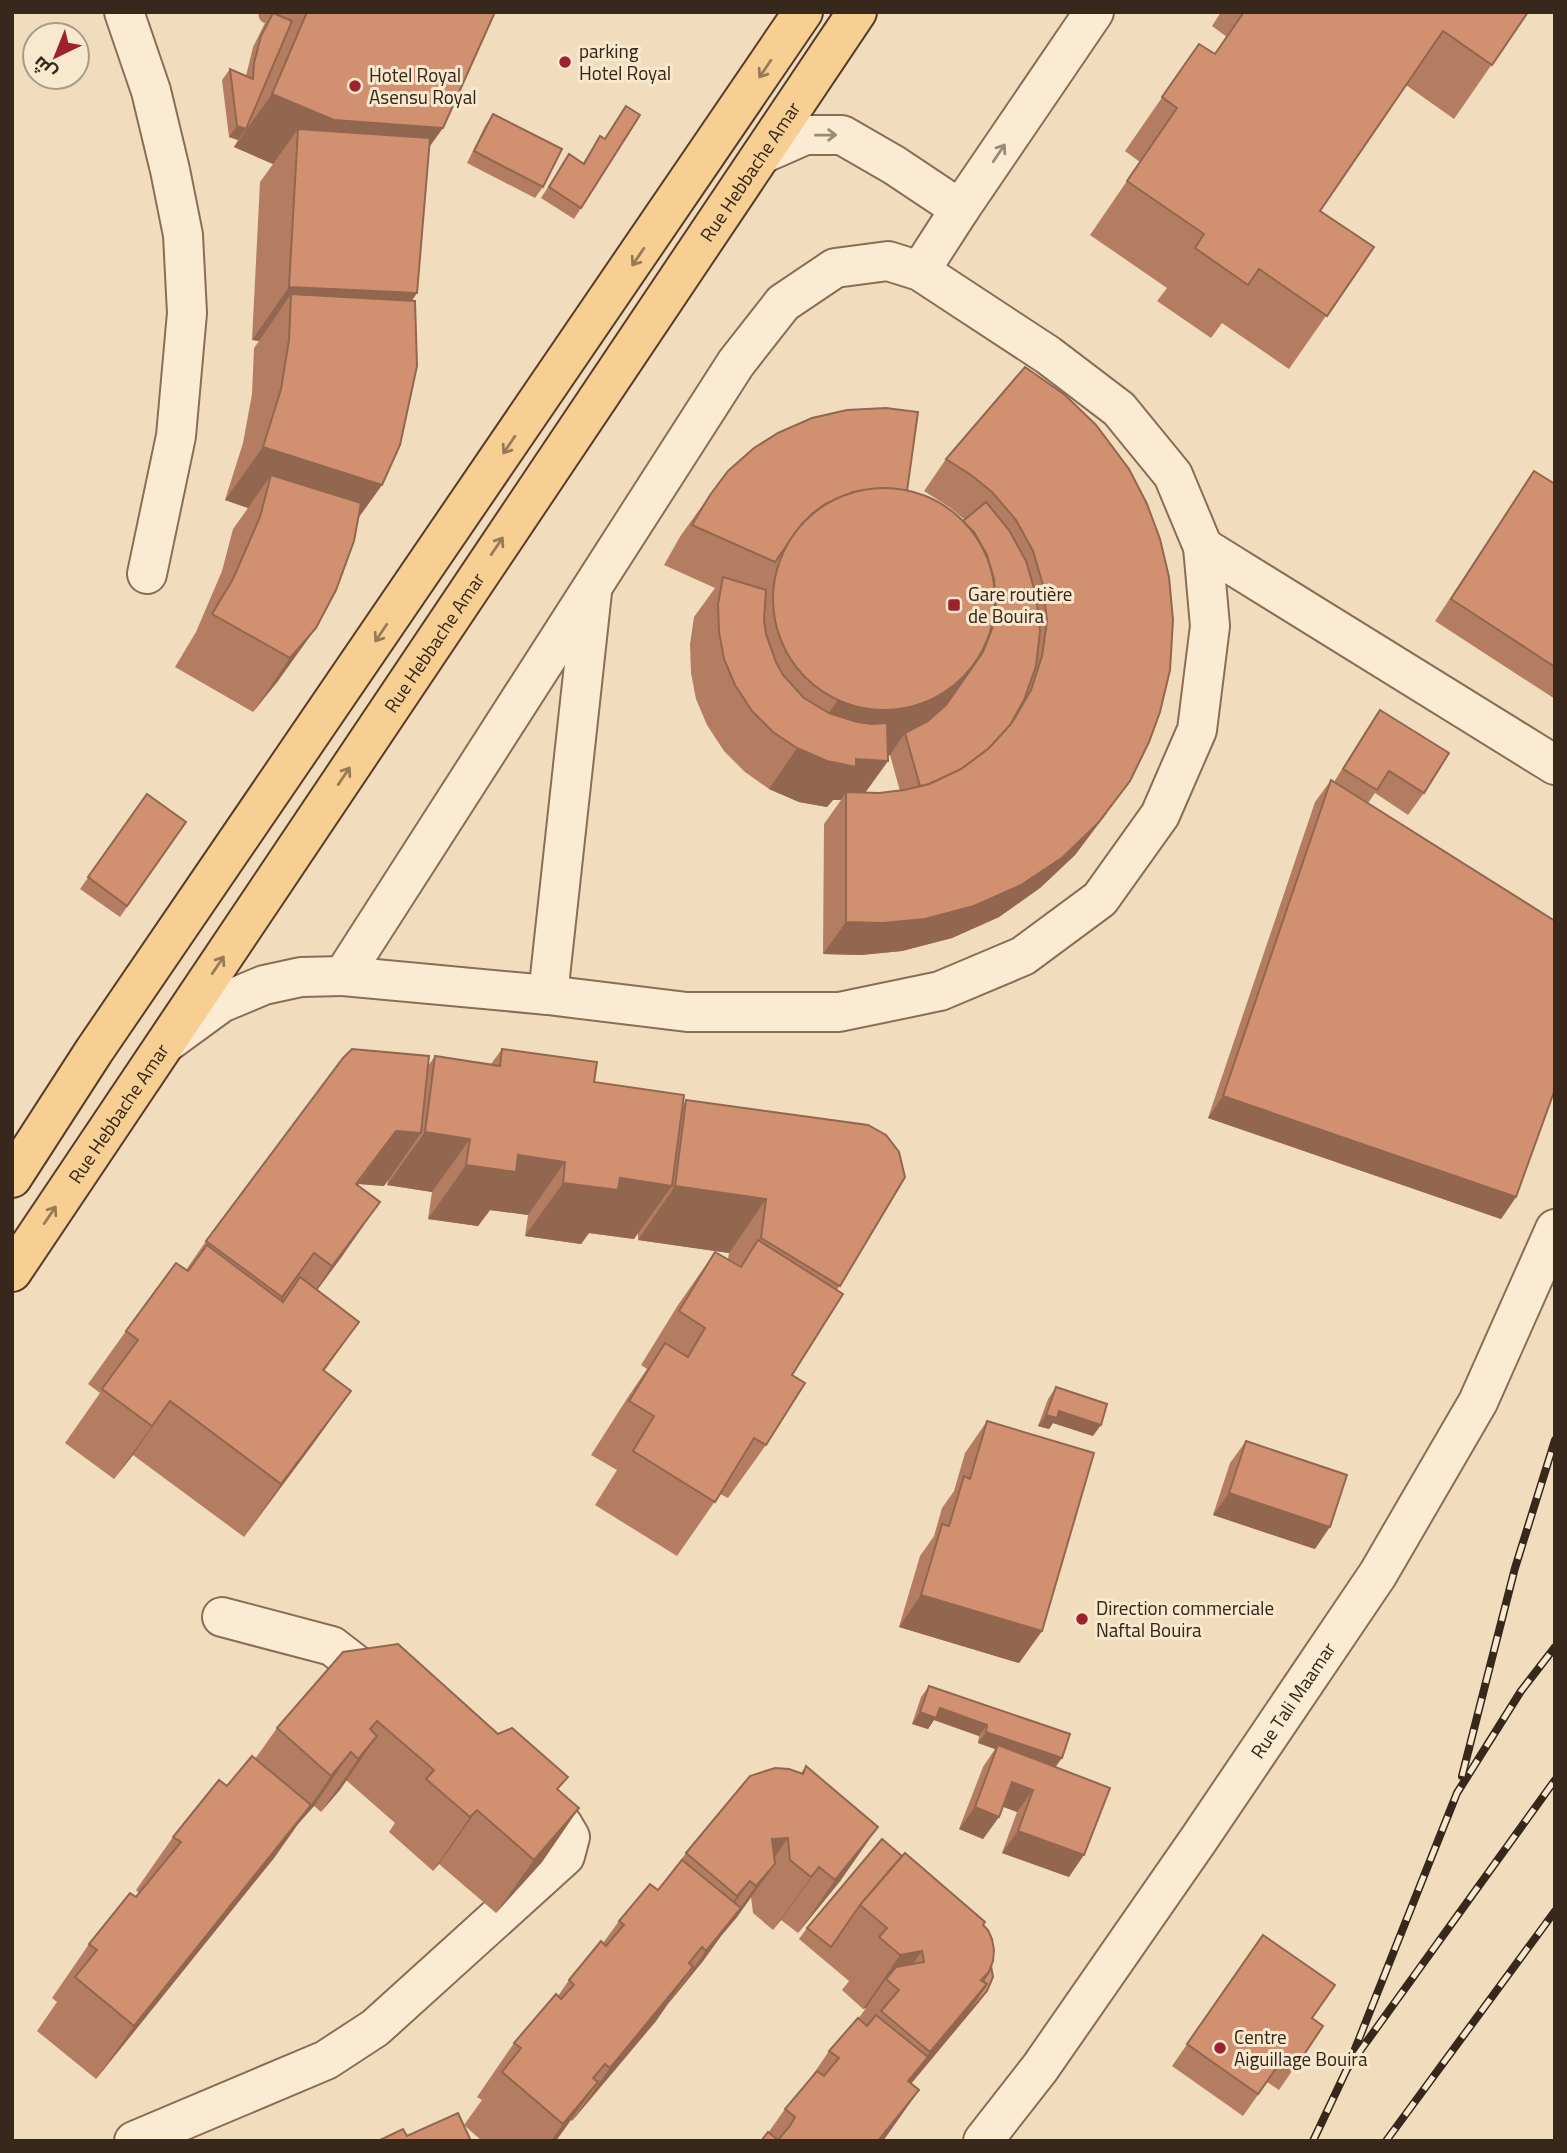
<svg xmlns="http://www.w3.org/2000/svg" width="1567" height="2153" font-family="Georgia,Cairo,serif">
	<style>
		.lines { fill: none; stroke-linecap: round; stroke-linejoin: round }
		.minor-casing { stroke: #8a6d56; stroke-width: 42 }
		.major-casing { stroke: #573c2a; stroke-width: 42 }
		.minor { stroke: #fbebd2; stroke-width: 38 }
		.major { stroke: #f7cf92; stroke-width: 38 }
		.rail-casing { stroke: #38271b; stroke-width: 8 }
		.rail { stroke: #f8e8ce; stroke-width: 5; stroke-dasharray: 16; stroke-linecap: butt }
		.wall { fill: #b47d61; fill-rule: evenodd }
		.shaded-wall { fill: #92664f }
		.building { fill: #d19171; stroke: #92664f; stroke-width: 2 }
		.oneway { stroke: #987b56 }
		.oneway2 { stroke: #9a8976 }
		.poi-dot { fill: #9d222d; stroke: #f8e8ce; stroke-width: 2.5 }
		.labels { text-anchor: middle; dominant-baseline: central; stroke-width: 6; stroke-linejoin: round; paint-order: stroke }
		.poi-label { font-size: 19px; fill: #38271b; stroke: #f8e8ce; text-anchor: start }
		.street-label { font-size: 19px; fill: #38271b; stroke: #f8e8ce }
	</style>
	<rect width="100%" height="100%" fill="#f1ddbe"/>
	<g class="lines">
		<g class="minor-casing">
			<g id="minor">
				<polyline points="124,12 151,91 170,170 183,235 187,313 176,436 147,574"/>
				<polyline points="762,154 805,135 842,135 894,165 960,209"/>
				<polyline points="920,271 1048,355 1119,409 1173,475 1203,547 1210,626 1197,730 1160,815 1100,899 1023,956 940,991 839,1012 687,1012 548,995 343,976 736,363 783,303 835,268 888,261 920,271 960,209 1094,12"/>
				<polyline points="1203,547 1555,765"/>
				<polyline points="548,995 592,592"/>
				<polyline points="169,1041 221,1003 264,985 301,977 343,976"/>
				<polyline points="222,1617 332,1646 381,1684"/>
				<polyline points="134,2141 326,2060 375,2028 565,1856 570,1837 563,1825 526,1796"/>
				<path id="s1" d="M983,2141L1040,2068L1199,1839L1378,1574L1478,1402L1555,1229"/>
			</g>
		</g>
		<g class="major-casing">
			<g id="major">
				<polyline points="12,1178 94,1051 803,12"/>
				<path id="s2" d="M12,1272L857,12"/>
			</g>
		</g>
		<use href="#minor" class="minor"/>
		<use href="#major" class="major"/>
		<g class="rail-casing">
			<g id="rail">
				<polyline points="1462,1776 1515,1568 1555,1440"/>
				<polyline points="1347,2069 1457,1793 1521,1691 1555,1647"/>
				<polyline points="1313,2141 1347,2069 1555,1780"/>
				<polyline points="1386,2141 1555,1911"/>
			</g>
		</g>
		<use href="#rail" class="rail"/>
	</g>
	<g class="wall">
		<polygon points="258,12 495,12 429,147 417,293 412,300 382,485 358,518 354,541 278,681 253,712 175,667 196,632 222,571 233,529 248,508 225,500 243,443 252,394 254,348 259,341 252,340 260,182 273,164 234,147 238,140 229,137 222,80 230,69 246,76 253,47 265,23 262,22 259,18"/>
		<polygon points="1221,12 1528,12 1454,119 1406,85 1320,211 1374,247 1289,369 1222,323 1211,338 1157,301 1167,288 1090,235 1140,162 1125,151 1199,44 1215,54 1227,37 1212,26"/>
		<polygon points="626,106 581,208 574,219 541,198 569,154 583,163 600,136 604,139"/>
		<polygon points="493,114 543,187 535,198 467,163 485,126"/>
		<path d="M1025,367L1107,813L1075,855L1040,888L999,917L952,938L902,951L861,955L823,954L824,824L841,800H833L827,807L799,802L769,789L745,772L724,751L707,725L696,699L691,673L690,644L694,617L715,588L664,565L681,535L710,495L907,491L963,521L965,520L949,507L924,491L946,459ZM890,755L900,791L879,793H865L888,761V756Z"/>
		<polygon points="1534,471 1555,484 1555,699 1435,621"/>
		<polygon points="1380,710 1424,793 1408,815 1375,793 1368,803 1516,1197 1501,1219 1208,1118 1315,802 1331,780 1334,782 1365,732"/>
		<polygon points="147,794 186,822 120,917 80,889"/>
		<polygon points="502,1049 594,1082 683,1106 686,1100 905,1177 837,1290 792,1375 766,1445 728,1498 720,1494 677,1556 595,1505 617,1470 591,1455 628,1397 647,1369 641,1365 678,1305 715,1252 728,1259 729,1253 638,1240 638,1233 634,1239 589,1233 581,1244 525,1236 528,1215 490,1210 478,1226 428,1219 432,1192 387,1185 388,1180 384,1186 359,1184 358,1185 343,1255 317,1290 359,1322 324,1371 351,1391 313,1444 244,1537 133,1455 114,1479 65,1443 100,1393 88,1384 126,1331 186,1270 206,1241 428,1066 435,1056 491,1064"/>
		<polygon points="1056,1387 1093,1436 1053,1423 1049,1429 1038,1426 1048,1399"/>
		<polygon points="987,1421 1042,1631 1019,1663 899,1627 920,1556 934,1536 942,1508 954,1491 965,1453"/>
		<polygon points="1246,1441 1315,1549 1213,1515 1230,1463"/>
		<polygon points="343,1652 559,1790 579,1808 542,1862 496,1913 439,1864 433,1871 389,1832 395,1823 346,1780 321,1812 314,1806 298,1824 274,1858 96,2079 37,2031 57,2002 52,1998 89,1944 139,1893 136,1890 173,1837 255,1759 277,1728"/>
		<polygon points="929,1686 1055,1767 1069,1877 1002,1853 1017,1812 1003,1807 999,1817 983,1839 959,1829 983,1767 995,1749 978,1743 979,1736 934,1720 928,1729 912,1724 921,1697"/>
		<polygon points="806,1766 841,1880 798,1933 781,1920 773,1930 753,1913 751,1897 737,1917 721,1936 703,1961 668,2004 656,2021 572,2121 571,2120 556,2141 482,2141 464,2125 482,2100 477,2097 514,2043 558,1996 569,1980 603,1943 619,1921 658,1890 686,1853 801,1773"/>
		<polygon points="882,1839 983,1925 979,2002 911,2084 919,2090 883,2141 761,2141 768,2133 785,2109 810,2079 829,2051 858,2019 866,2008 863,2009 842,1990 849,1981 799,1939 807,1928"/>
		<polygon points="1263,1935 1312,2018 1323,2026 1279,2090 1267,2082 1243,2116 1172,2066"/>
	</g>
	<g class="shaded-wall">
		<polygon points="272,94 443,128 405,181 298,129 273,164 234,147"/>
		<polygon points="237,126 246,129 238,140 229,137"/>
		<polygon points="289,287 417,293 380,347 288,342 289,340 291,294 259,341 252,340"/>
		<polygon points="263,447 382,485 344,538 271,475 248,508 225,500"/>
		<polygon points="316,628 278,681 253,712 290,658"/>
		<polygon points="968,673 931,727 905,733 890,755 876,760 888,761 859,801 846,792 841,800 833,800 827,807 799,802 769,789 797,748 802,751 838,700"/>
		<polygon points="1130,781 1075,855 1040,888 999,917 952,938 902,951 861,955 823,954 846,922"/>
		<polygon points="1223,1096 1516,1197 1501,1219 1208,1118"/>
		<polygon points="396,1131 421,1133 384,1186 359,1184 319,1238"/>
		<polygon points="425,1132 470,1139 432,1192 387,1185"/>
		<polygon points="518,1155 565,1162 528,1215 490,1210 478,1226 428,1219 466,1165"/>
		<polygon points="620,1178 672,1186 634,1239 589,1233 581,1244 525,1236 563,1183"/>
		<polygon points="675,1186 766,1199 729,1253 638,1240"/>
		<polygon points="380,1202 343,1255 295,1320 332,1266"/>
		<polygon points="314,1253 277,1307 244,1351 282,1297"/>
		<polygon points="359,1322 321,1375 323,1370"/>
		<polygon points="351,1391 313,1444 244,1537 281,1484"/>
		<polygon points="170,1401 133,1455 114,1479 152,1426"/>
		<polygon points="1059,1411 1101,1425 1093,1436 1053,1423 1049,1429 1038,1426 1046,1415"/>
		<polygon points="1229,1493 1330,1527 1315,1549 1213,1515"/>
		<polygon points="921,1595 1042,1631 1019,1663 899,1627"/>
		<polygon points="940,1708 987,1725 979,1736 934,1720 928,1729 912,1724 920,1712"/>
		<polygon points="986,1732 1062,1758 1054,1769 998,1745 995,1749 978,1743"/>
		<polygon points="377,1736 340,1790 321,1812 358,1759"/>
		<polygon points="351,1752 314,1806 298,1824 274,1858 96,2079 134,2026 306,1812 331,1776"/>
		<polygon points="1012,1782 1033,1790 1017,1812 997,1804"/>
		<polygon points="975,1807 999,1817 983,1839 959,1829"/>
		<polygon points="579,1808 542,1862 496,1913 534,1860"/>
		<polygon points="477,1810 439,1864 433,1871 470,1817"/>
		<polygon points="878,1827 841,1880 798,1933 835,1880"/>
		<polygon points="1018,1831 1084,1855 1069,1877 1002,1853"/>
		<polygon points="788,1838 755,1885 750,1881 712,1935 699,1950 737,1896 772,1839"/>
		<polygon points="775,1864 737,1917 721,1936 703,1961 668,2004 706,1951 737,1912 756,1886"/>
		<polygon points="819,1867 781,1920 773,1930 811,1877"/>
		<polygon points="922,1951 896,1988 886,1979 866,2008 863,2009 900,1955"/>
		<polygon points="693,1967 656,2021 572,2121 610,2068"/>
		<polygon points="987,1984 987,1991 979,2002 903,2093 908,2081 930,2052"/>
		<polygon points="598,2082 560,2135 556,2141 551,2141 563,2124"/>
		<polygon points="919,2090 883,2141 878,2141"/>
	</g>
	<g class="building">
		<polygon points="307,12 495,12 443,128 334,120 272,94"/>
		<polygon points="1244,12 1528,12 1492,65 1443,31 1320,211 1374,247 1327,316 1259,269 1248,285 1195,248 1204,234 1127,181 1177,108 1162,97 1199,44 1215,54"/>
		<polygon points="273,13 292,21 246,129 237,126 230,69 253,79 254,63 261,36"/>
		<polygon points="626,106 640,115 581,208 549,187 569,154 584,164 600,136 605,139"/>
		<polygon points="493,114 562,149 543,187 474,151"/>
		<polygon points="298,129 430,138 417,293 289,287"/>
		<polygon points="291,294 415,301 417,366 400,445 382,485 263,447 281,389 289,340"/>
		<polygon points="1025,367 1065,395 1096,425 1129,469 1147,504 1160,539 1169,577 1173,620 1170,670 1160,712 1149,742 1130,781 1098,823 1063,857 1021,885 974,906 925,919 883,923 846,922 846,792 879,793 904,790 929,784 961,769 989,748 1013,721 1031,690 1042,656 1047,621 1043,585 1033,551 1016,520 992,492 971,475 946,459"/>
		<polygon points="886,408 918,412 907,491 884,488 853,492 825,504 813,513 802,524 775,562 692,525 710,495 728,471 754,448 778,433 812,418 847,410"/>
		<polygon points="1534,471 1555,484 1555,667 1451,599"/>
		<polygon points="271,475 361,503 354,541 336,590 316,628 290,658 212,614 233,579 260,517"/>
		<circle cx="884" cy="599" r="111"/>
		<polygon points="986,502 1009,530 1026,561 1036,595 1040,631 1036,666 1024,700 1010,725 989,748 961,769 929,784 920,786 905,733 928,721 946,705 983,652 992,629 996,604 994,579 987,555 974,532 963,521"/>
		<polygon points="723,577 766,590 764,620 766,634 776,662 783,675 804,698 829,713 857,722 872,724 887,723 888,761 856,759 856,767 827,761 797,748 773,732 752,711 735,685 724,659 719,632 718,604"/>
		<polygon points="1380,710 1449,753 1424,793 1389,771 1377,790 1343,769"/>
		<polygon points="1331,780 1555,921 1555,1089 1516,1197 1223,1096"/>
		<polygon points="147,794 186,822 127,906 88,877"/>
		<polygon points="352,1049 429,1056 421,1133 396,1131 356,1184 380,1202 332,1266 314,1253 282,1297 206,1241 343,1058"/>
		<polygon points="502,1049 597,1062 594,1082 684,1095 672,1186 620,1178 618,1190 563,1183 565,1162 518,1155 516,1172 466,1165 470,1139 425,1132 435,1056 500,1066"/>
		<polygon points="686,1100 868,1125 886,1135 899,1152 905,1177 840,1286 761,1238 766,1199 675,1186"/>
		<polygon points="758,1240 843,1294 792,1375 805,1383 766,1445 754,1438 715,1502 633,1451 654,1416 629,1401 665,1343 688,1357 705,1328 679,1311 715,1252 741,1267"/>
		<polygon points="207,1245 283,1302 300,1277 359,1322 323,1370 351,1391 281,1484 170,1401 152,1426 102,1389 138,1340 126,1331 176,1263 188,1271"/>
		<polygon points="1056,1387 1107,1404 1101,1425 1059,1411 1057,1418 1046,1415"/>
		<polygon points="987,1421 1094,1453 1042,1631 921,1595 942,1524 949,1526 964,1476 970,1479"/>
		<polygon points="1246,1441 1347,1475 1330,1527 1229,1493"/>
		<polygon points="398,1644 498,1734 512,1728 568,1777 557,1789 579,1808 534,1860 477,1810 470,1817 426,1779 434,1770 377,1721 370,1729 377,1736 358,1759 351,1752 331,1776 277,1728 343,1652"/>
		<polygon points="929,1686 1070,1734 1062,1758 986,1732 987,1725 940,1708 936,1718 920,1712"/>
		<polygon points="998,1745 1110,1788 1084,1855 1018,1831 1033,1790 1012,1782 999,1817 975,1807"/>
		<polygon points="252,1756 311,1805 134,2026 75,1977 97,1950 89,1944 130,1893 136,1897 181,1842 173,1837 219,1780 227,1786"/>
		<polygon points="806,1766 878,1827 835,1880 819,1867 811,1877 790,1860 788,1838 772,1839 775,1864 756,1886 750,1881 737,1896 686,1853 750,1776 775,1768 789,1769 803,1774"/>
		<polygon points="882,1839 902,1856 860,1905 831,1947 807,1928"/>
		<polygon points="905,1853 985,1922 983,1925 988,1930 992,1939 994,1950 993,1961 989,1972 981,1980 987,1984 930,2052 881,2011 899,1990 886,1979 896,1967 924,1962 922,1951 900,1955 879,1937 887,1928 860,1905"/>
		<polygon points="682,1860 741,1908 706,1951 702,1947 689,1963 693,1967 610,2068 605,2064 593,2078 598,2082 563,2124 502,2072 521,2048 514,2043 556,1994 561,1999 574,1985 569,1980 601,1941 606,1946 624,1925 619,1921 650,1884 658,1890"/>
		<polygon points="1263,1935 1335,1985 1312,2018 1323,2026 1295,2068 1282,2060 1258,2094 1187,2044"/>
		<polygon points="991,1966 993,1977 987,1991 957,2026 987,1984 983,1981 989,1972"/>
		<polygon points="876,2015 928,2057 908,2081 919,2090 878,2141 761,2141 768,2132 778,2140 790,2126 795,2117 785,2109 817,2071 824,2076 839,2058 829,2051 858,2018 867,2026"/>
		<polygon points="458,2113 471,2141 378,2141 403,2129 407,2136"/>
	</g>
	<defs><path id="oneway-shaft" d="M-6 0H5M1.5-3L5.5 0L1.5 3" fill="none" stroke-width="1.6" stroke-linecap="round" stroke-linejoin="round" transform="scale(1.75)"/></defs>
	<g class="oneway">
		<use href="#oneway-shaft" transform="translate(765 69) rotate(124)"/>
		<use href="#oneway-shaft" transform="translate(638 257) rotate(124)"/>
		<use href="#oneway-shaft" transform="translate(509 445) rotate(124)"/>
		<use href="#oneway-shaft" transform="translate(497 546) rotate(-56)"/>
		<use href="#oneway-shaft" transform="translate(381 633) rotate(124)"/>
		<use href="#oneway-shaft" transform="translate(344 776) rotate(-56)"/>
		<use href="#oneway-shaft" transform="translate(218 965) rotate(-56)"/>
		<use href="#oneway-shaft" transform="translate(50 1215) rotate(-56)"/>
	</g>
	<g class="oneway2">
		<use href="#oneway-shaft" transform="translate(826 135) rotate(-1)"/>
		<use href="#oneway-shaft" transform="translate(999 153) rotate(-56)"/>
	</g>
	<g class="poi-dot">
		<circle cx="565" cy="62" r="7"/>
		<circle cx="355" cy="86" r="7"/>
		<rect x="947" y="598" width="14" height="14" rx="3.5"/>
		<circle cx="1082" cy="1619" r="7"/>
		<circle cx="1220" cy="2048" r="7"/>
	</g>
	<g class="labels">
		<g class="poi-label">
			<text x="579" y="51">parking<tspan x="579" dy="22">Hotel Royal</tspan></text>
			<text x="369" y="75">Hotel Royal<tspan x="369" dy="22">Asensu Royal</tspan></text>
			<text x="968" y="594">Gare routière<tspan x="968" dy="22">de Bouira</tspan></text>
			<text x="1096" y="1608">Direction commerciale<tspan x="1096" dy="22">Naftal Bouira</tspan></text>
			<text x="1234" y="2037">Centre<tspan x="1234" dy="22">Aiguillage Bouira</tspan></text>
		</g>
		<g class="street-label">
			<text stroke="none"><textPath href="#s2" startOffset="1325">Rue Hebbache Amar</textPath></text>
			<text stroke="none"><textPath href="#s2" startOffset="758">Rue Hebbache Amar</textPath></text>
			<text stroke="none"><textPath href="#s2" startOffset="191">Rue Hebbache Amar</textPath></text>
			<text stroke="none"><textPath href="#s1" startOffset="539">Rue Tali Maamar</textPath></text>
		</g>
	</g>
	<rect width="1567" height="2153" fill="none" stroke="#38271b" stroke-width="28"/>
	<g transform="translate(56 56) rotate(223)"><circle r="33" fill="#f8e8ce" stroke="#ab9b86" stroke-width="2"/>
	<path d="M0-5L12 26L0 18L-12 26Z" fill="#9d222d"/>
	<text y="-10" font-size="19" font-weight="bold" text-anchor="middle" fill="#38271b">ش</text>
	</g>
</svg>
